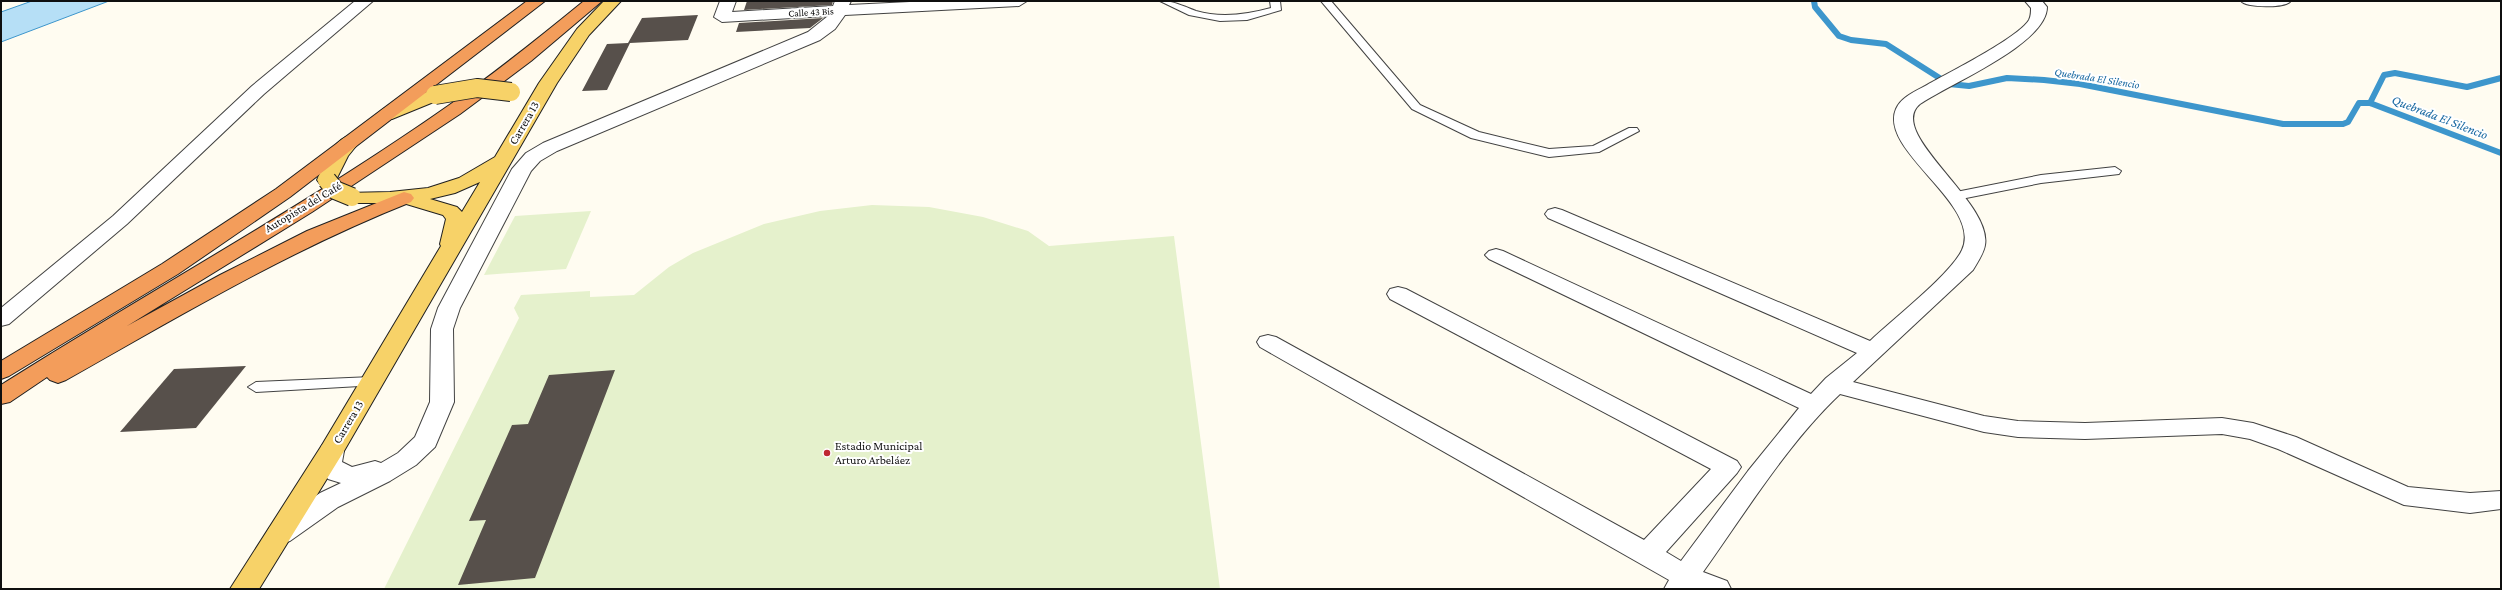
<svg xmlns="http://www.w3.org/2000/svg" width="2502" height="590" font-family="'Crimson Pro',serif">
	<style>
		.pitch { fill: #e5f1cc }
		.water { fill: #b6dff6; stroke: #3d96cc }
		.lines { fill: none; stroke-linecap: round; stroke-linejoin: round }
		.stream { stroke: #3d96cc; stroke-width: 6 }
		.building { fill: #57504b }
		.lane-casing { stroke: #424242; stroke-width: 2 }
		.street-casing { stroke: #424242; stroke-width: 2 }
		.primary-casing { stroke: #202020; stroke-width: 2 }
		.highway-casing { stroke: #202020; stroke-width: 2 }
		.lane { fill: #fff; fill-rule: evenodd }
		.street { fill: #fff; fill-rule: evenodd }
		.primary { fill: #f7d268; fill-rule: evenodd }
		.highway { fill: #f39d5b; fill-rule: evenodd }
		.primary-bridge-casing { stroke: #202020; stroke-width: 20; stroke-linecap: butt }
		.primary-bridge { stroke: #f7d268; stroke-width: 18 }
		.poi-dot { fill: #bf2731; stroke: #fff; stroke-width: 1.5 }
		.labels { text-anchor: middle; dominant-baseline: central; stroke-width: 4; stroke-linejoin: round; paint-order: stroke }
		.far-street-label { font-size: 10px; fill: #0f0f0f; stroke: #fff }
		.far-water-label { font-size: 11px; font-style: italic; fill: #1868a1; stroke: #fff }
		.street-label { font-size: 12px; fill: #0f0f0f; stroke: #fff }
		.poi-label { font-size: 12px; fill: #0f0f0f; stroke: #fff; text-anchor: start }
		.water-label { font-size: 13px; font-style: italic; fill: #1868a1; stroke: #fff }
	</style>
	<rect width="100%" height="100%" fill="#fffcf1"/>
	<g class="pitch">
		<polygon points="872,205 929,207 983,217 1028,231 1049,246 1174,236 1220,589 384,589 519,318 514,308 521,295 590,291 590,297 634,295 669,267 693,253 764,224 820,211"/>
		<polygon points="591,211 566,269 484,275 515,216"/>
	</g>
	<polygon class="water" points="32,1 109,1 1,42 1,12"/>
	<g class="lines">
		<g class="stream">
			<polyline points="1814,1 1815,7 1839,36 1851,40 1886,44 1949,84 1969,86 2007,78 2044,80 2080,84 2283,124 2343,124 2348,122 2359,103 2370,103 2501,153"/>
			<polyline points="2370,103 2384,75 2395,73 2467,87 2501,78"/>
		</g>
	</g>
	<g class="building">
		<polygon points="747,1 833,1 832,5 744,10"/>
		<polygon points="698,15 688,40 630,43 607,90 582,91 607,44 628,43 642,18"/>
		<polygon points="823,18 810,28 736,32 739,23"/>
		<polygon points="246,366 196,428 120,432 174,369"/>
		<polygon points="615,370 535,578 458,585 486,520 469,521 512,425 528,424 549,375"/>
	</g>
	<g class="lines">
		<g class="lane-casing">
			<g id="lane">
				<path d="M1160,1C1174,1 1183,6 1196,11C1220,18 1246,15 1271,8L1270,1H1280L1281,10L1247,20L1220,21L1189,15Z"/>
				<polygon points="1321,1 1331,1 1420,105 1479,132 1549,149 1593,146 1629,128 1637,128 1639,131 1599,152 1549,157 1471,138 1412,109"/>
				<polygon points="2115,167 2121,171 2119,174 2041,183 1956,200 1950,196 1956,192 2041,175"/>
				<polygon points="372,377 377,379 380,382 377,385 256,392 248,387 256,382"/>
			</g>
		</g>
		<g class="street-casing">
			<g id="street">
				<polygon points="355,1 373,1 264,94 127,224 9,324 1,326 1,308 113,216 252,86"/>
				<polygon points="720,1 736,1 732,12 833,6 835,1 851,1 849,5 930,1 1027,1 1019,6 845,15 835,29 820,40 557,151 540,161 531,171 460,308 453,329 454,402 435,447 416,465 390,481 338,507 290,541 280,544 270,541 266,534 270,527 320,493 341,483 328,479 316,464 322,445 331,442 340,445 344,451 342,462 352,467 375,461 381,463 398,453 415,437 430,402 431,329 438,308 512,169 526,153 543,143 808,32 828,16 722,22 714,17"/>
				<path d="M2025,1H2042L2047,7C2047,44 1949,84 1920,104C1885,133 1993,202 1985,245C1984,253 1977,263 1973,270L1853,382L1984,416L2018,421L2085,423L2222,418L2253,423L2296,437L2408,487L2470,493L2501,491V509L2470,513L2404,505L2278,449L2250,439L2222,434L2085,439L2018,437L1984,432L1840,394C1788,443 1745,513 1703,572L1727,581L1731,589H1664L1669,580L1260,347L1257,342L1260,337L1268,335L1276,337L1644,540L1711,469L1390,299L1387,294L1390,289L1398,287L1406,289L1737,461L1741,467L1737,473L1666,552L1681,561L1748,471L1799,408L1489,259L1485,255L1489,251L1496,249L1503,251L1811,394L1826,378L1857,353L1548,218L1545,214L1548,210L1555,208L1562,210L1870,341C1892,320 1951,274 1962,250C1983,204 1878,151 1896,109C1901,97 1916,91 1927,85C1948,73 2018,38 2029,20C2031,16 2031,12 2031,8Z"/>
				<path d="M2241,1H2291C2286,8 2246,8 2241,1Z"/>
			</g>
		</g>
		<g class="primary-casing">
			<g id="primary">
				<path d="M604,1H621L589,35L557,83L344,451L259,589H230L322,445L441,246L440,244L446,219L443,215L403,203H352L345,201L342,197L345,193L390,192L428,188L459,178L495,157L539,83L577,29ZM480,182L462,212L457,207L430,199L455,193Z"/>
				<path d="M435,90L441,91L444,95L441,99L392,119H380L377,115C385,103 421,93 435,90Z"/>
				<path d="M351,135L358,137L360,141L348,156L334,184H320L317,180C325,164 332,140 351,135Z"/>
			</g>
		</g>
		<g class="highway-casing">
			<g id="highway">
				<polygon points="527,1 545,1 290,197 178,274 9,376 1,379 1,361 162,264 276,189"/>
				<path d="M584,1H602L531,61L460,114L312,212L127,326L220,275L307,231L404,192L411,194L414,198L411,202C290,250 179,316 66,380L58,383L50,380L47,377L10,402L1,404V385C149,291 304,207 448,106C495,73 540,37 584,1Z"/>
			</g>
		</g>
		<use href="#lane" class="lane"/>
		<use href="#street" class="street"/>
		<use href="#primary" class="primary"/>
		<use href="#highway" class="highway"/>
		<g class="primary-bridge-casing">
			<g id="primary-bridge">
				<polyline points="435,95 477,88 511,92"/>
				<polyline points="327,180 335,190 352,197"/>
			</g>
		</g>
		<use href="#primary-bridge" class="primary-bridge"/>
	</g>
	<circle class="poi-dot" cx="827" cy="453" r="4"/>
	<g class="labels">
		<g class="far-street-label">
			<text transform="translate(811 12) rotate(-3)">Calle 43 Bis</text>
		</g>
		<g class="far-water-label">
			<text transform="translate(2097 78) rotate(9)">Quebrada El Silencio</text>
		</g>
		<g class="street-label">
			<text transform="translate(524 123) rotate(-60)">Carrera 13</text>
			<text transform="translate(303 207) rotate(-31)">Autopista del Café</text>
			<text transform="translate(348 422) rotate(-59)">Carrera 13</text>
		</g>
		<g class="poi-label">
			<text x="835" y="446">Estadio Municipal<tspan x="835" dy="14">Arturo Arbeláez</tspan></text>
		</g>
		<g class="water-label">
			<text transform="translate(2440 117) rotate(21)">Quebrada El Silencio</text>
		</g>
	</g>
	<rect width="2502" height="590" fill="none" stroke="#0f0f0f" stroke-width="4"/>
</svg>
